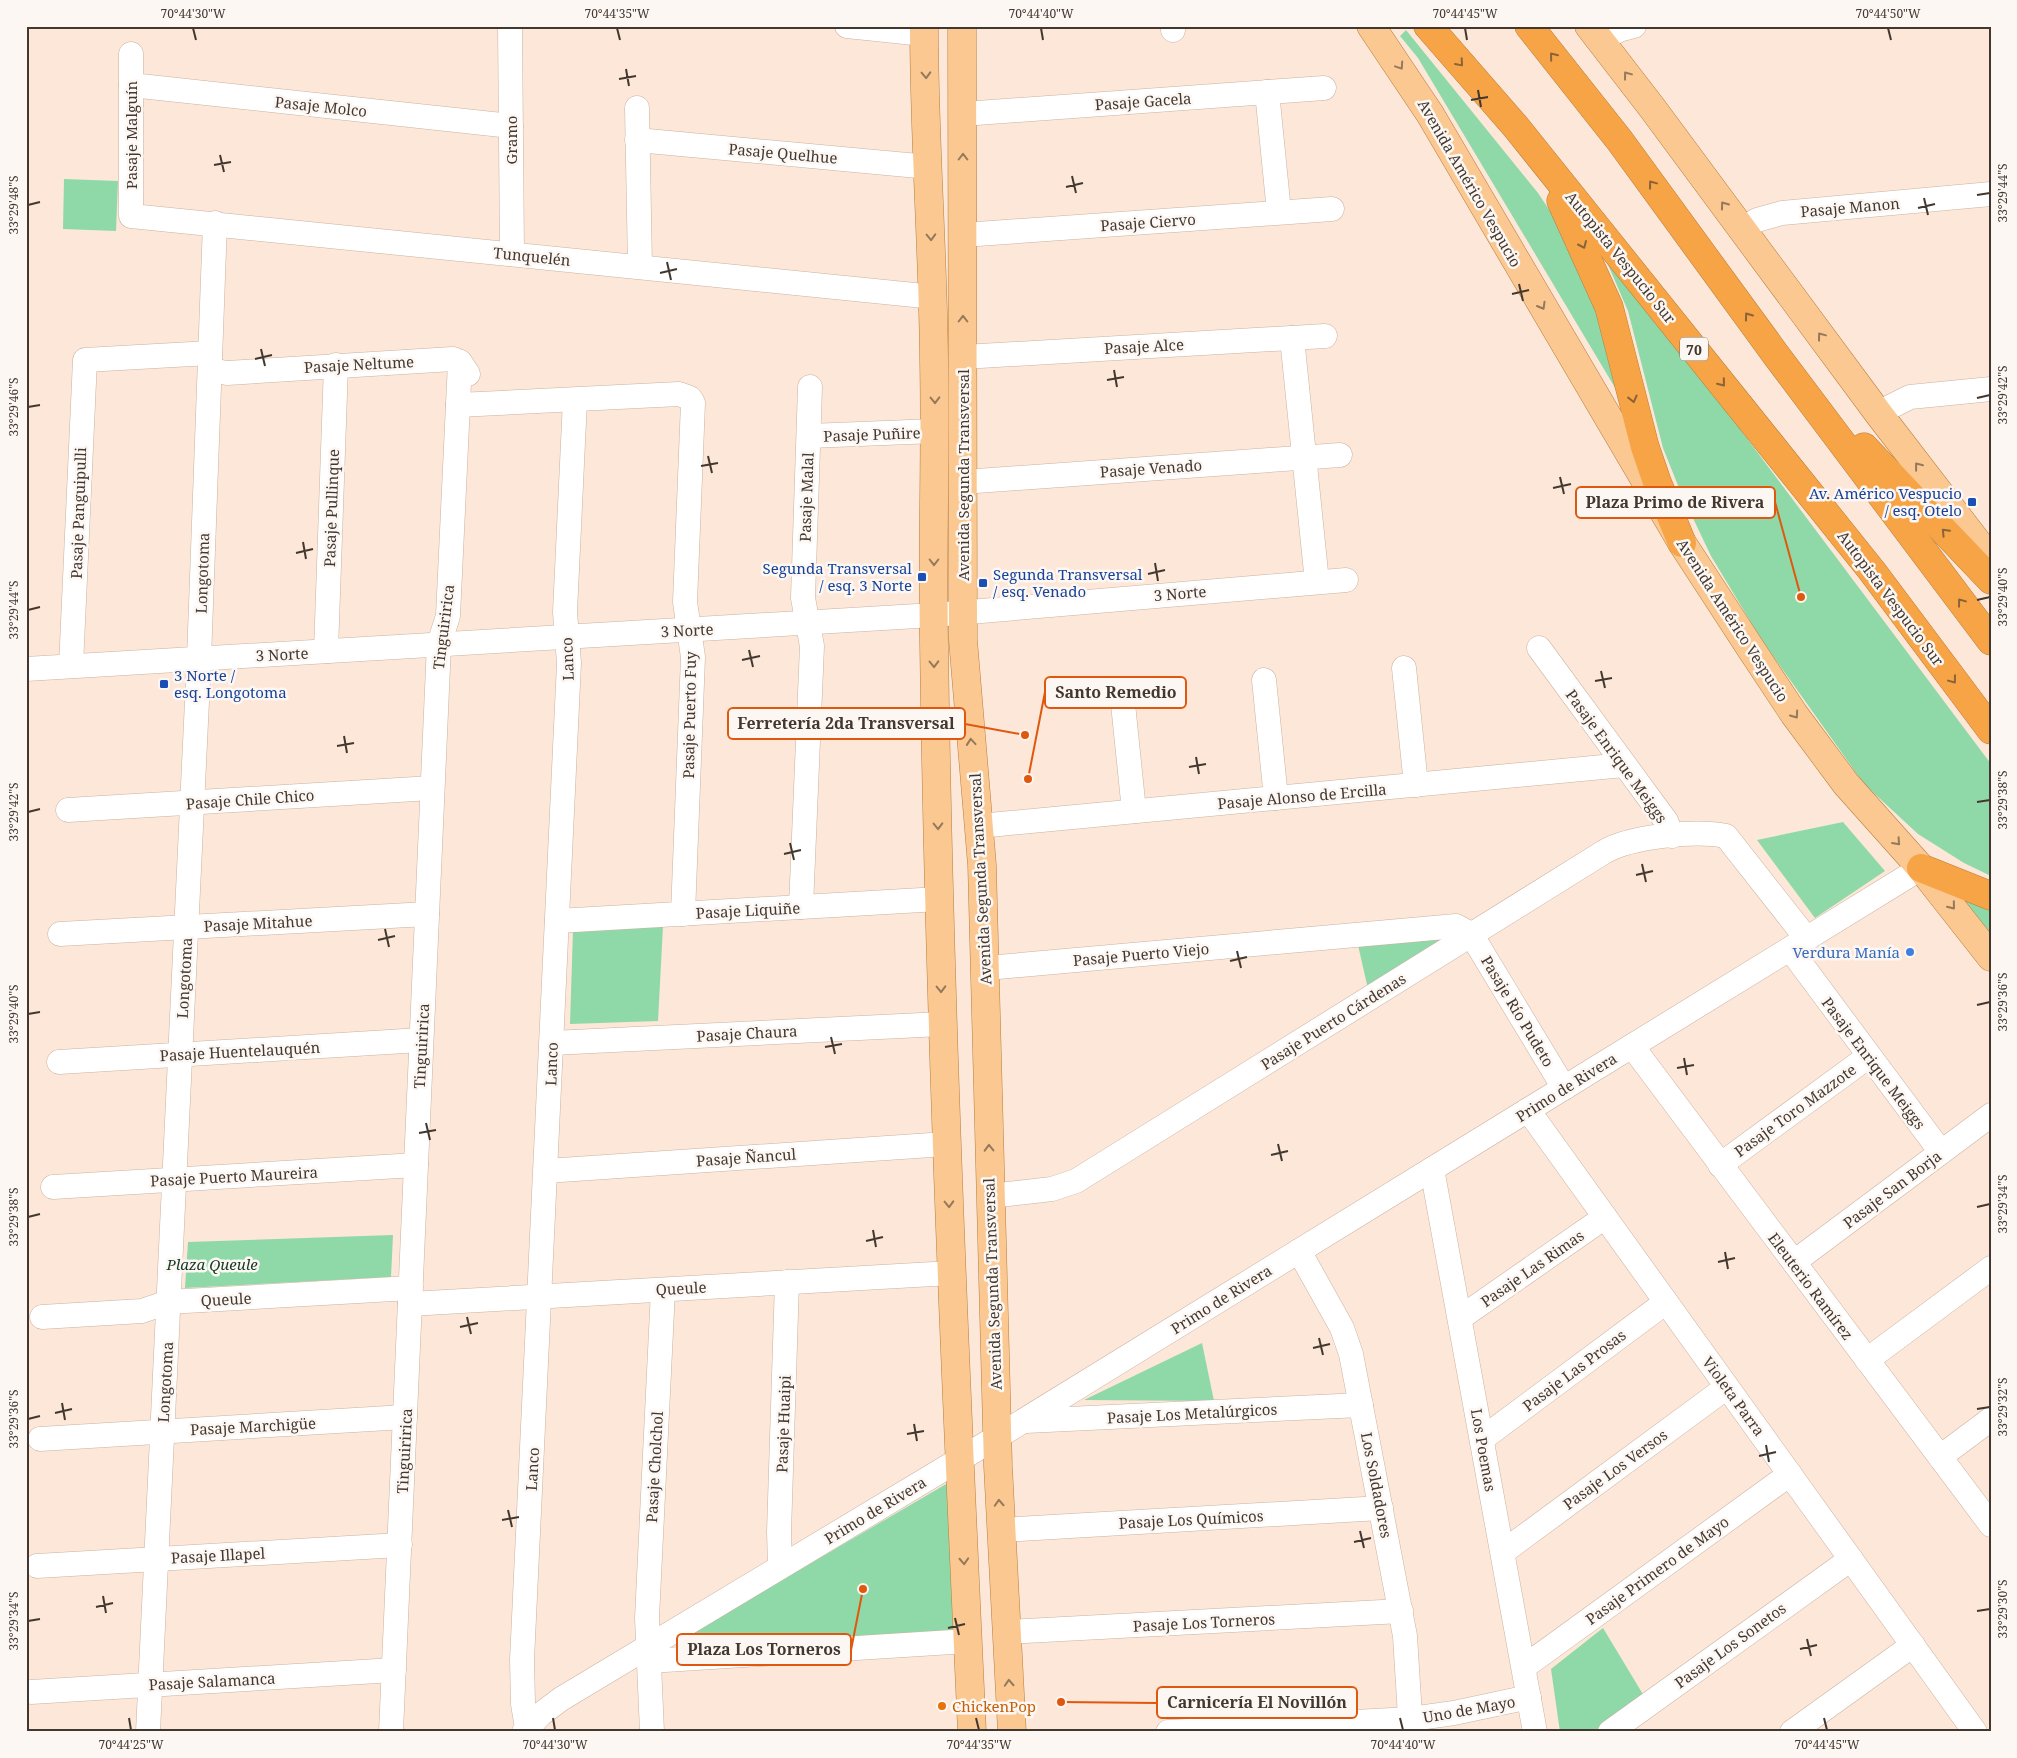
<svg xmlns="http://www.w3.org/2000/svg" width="2017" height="1758" font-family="'Noto Serif',serif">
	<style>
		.green { fill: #8fd9a8 }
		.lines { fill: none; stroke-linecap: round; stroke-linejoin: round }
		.minor-casing { stroke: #cbb2a0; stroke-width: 25 }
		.major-casing { stroke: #b77e3e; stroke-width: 29 }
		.highway-casing { stroke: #b77e3e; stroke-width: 29 }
		.minor { stroke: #fff; stroke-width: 24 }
		.major { stroke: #fac890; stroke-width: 28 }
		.highway { stroke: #f6a446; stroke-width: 28 }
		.oneway { stroke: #8a6339 }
		.oneway2 { stroke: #95795b }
		.ticks { fill: none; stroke: #423830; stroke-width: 2 }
		.transit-dot { fill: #1a4fb4; stroke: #fdf7f4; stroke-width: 2 }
		.shop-dot { fill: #3f7fe0; stroke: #fdf7f4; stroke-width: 2 }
		.food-dot { fill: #e8710a; stroke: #fdf7f4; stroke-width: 2 }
		.labels { text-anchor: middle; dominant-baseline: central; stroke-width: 5; stroke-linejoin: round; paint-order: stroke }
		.shield { fill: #fdf7f4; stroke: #7a716b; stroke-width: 1 }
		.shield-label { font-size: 14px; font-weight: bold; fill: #423830 }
		.street-label { font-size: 15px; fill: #423830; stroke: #fdf7f4 }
		.transit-label { font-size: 15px; fill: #164399; stroke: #fdf7f4; text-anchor: end }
		.shop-label { font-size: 15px; fill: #366cbe; stroke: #fdf7f4; text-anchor: end }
		.park-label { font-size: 15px; font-style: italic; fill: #123922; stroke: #fdf7f4 }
		.food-label { font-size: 15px; fill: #c56008; stroke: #fdf7f4; text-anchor: start }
		.leader { fill: none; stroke: #e0570e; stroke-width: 2 }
		.callout-dot { fill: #e0570e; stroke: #fdf7f4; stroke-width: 2 }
		.callout { fill: #fdf7f4; stroke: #e0570e; stroke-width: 2 }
		.callout-label { font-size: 16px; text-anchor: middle; font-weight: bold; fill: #423830 }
		.neatline { fill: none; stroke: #423830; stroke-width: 2 }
		.ticks-label { font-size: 12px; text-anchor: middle; fill: #423830 }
	</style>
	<rect width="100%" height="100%" fill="#fce7d8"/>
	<g class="green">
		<polygon points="1406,30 1538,193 1566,235 1590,279 1626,406 1418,58 1400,36"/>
		<polygon points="64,179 118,181 116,231 63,229"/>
		<polygon points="1606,260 1614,261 1991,764 1991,876 1964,863 1918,834 1864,784 1761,639 1711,556 1681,493 1663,448 1628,311"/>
		<polygon points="1843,822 1885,871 1815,918 1757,840"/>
		<polygon points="1946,880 1991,905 1991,939"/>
		<polygon points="663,926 658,1021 570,1024 573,930"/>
		<polygon points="1459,936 1368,989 1358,945"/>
		<polygon points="393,1235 391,1277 185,1288 188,1242"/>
		<polygon points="1202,1343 1214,1401 1084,1400"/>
		<polygon points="953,1480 962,1636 675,1653 695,1631"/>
		<polygon points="1603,1628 1644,1696 1597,1732 1560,1732 1551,1669"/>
	</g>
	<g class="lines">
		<g class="minor-casing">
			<g id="minor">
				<polyline points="510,26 512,254"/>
				<polyline points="847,26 924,34"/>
				<polyline points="1173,26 1173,30"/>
				<polyline points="1601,40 1619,30 1634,26"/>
				<polyline points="131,54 131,216 934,297"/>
				<polyline points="131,85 511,126"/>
				<polyline points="1267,92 1279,212"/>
				<polyline points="637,108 640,267"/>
				<polyline points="963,114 1324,88"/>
				<polyline points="637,140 929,167"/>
				<polyline points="1742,230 1757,220 1782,213 1991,194"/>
				<polyline points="963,235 1332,209"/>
				<polyline points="1292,338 1317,582"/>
				<polyline points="963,357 1325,336"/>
				<polyline points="210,370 227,373 453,359 460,362 468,374"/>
				<polyline points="458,405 679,394 690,398 693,403 685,602 693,657 683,914"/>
				<polyline points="1878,413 1910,397 1991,389"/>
				<polyline points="809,436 935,431"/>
				<polyline points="963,482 1340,455"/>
				<polyline points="1539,648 1666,821 1672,836"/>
				<polyline points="326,651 336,365"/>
				<polyline points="71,666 85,360 210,353"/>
				<polyline points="1404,668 1416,785"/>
				<polyline points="26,669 934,615 1346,580"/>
				<polyline points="1264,680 1276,798"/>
				<polyline points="1122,694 1134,811"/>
				<polyline points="68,810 432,788"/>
				<polyline points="979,826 1624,765"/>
				<polyline points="801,907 812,646 803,598 810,387"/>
				<polyline points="557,921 939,899"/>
				<polyline points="60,934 427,914"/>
				<polyline points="1790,949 1941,1152"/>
				<polyline points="987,968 1456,926 1471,934 1564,1088"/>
				<polyline points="552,1043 942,1024"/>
				<polyline points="1632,1046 1991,1525"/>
				<polyline points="59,1062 421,1040"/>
				<polyline points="1528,1110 1975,1732"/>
				<polyline points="1720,1165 1869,1056"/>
				<polyline points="1432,1169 1535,1732"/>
				<polyline points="546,1171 946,1144"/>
				<polyline points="53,1187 416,1165"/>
				<path d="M990,1196L1052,1189L1076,1181L1604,852C1631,836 1696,830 1726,836L1807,939"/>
				<polyline points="1299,1251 1342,1328 1351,1354 1405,1636 1411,1732"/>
				<polyline points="1794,1262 1991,1115"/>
				<polyline points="410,1304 951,1273"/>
				<polyline points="42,1317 142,1311 168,1302 411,1288"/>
				<polyline points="1460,1318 1605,1217"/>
				<polyline points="1867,1360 1991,1268"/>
				<polyline points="1026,1421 1361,1405"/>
				<polyline points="40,1439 405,1417"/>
				<polyline points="1482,1439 1666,1302"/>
				<polyline points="1940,1457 1991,1419"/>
				<polyline points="1001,1530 1381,1508"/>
				<polyline points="1503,1552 1727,1387"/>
				<polyline points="37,1566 400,1545"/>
				<polyline points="780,1566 779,1532 787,1282"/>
				<polyline points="1006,1632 1401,1611"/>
				<polyline points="649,1661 968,1641"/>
				<polyline points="1524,1667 1790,1474"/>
				<polyline points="31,1692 394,1670"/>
				<polyline points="527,1728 523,1704 522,1660 569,663 565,612 575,400"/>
				<polyline points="148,1732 199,659 215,223"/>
				<polyline points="391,1732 439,644 448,616 460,362"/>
				<polyline points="524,1732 541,1714 561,1699 997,1437 1921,868"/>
				<polyline points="652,1732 647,1618 663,1290"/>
				<polyline points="1168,1732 1411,1719 1454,1713 1529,1697"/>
				<polyline points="1610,1732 1851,1559"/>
				<polyline points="1792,1732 1913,1645"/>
			</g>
		</g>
		<g class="major-casing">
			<g id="major">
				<path d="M924,26C924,138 933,249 934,361C936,455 932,549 934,643C939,1006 955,1369 972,1732"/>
				<polyline points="962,26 963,640 982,865 998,1466 1012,1732"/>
				<polyline points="1371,26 1430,114 1682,543 1751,649 1794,714 1846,784 1921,868 1991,957"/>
				<polyline points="1589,26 1653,109 1878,413 1991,560"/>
			</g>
		</g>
		<g class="highway-casing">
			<g id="highway">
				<polyline points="1428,26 1516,127 1872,571 1991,730"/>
				<polyline points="1529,26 1620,141 1776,355 1991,641"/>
				<polyline points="1561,201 1609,307 1645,447 1657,482 1682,543"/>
				<polyline points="1864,447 1991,580"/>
				<polyline points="1921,868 1991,896"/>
			</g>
		</g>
		<use href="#minor" class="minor"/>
		<use href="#major" class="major"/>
		<use href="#highway" class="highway"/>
	</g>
	<defs><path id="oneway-chevron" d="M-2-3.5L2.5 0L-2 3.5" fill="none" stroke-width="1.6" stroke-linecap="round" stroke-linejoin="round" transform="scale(1.25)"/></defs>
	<g class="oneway">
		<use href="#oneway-chevron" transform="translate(1553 56) rotate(-129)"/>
		<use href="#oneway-chevron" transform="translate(1460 63) rotate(49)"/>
		<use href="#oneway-chevron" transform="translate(1652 184) rotate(-127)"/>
		<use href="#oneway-chevron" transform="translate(1583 245) rotate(66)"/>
		<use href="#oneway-chevron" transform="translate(1748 316) rotate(-126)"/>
		<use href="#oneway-chevron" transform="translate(1722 383) rotate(51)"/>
		<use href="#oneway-chevron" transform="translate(1633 399) rotate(76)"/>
		<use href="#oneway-chevron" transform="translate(1945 532) rotate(-134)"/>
		<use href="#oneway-chevron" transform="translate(1961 602) rotate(-127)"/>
		<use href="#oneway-chevron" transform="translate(1953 680) rotate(53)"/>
	</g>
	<g class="oneway2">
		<use href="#oneway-chevron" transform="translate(1400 66) rotate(56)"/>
		<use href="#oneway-chevron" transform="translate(926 75) rotate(88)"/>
		<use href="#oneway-chevron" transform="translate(1627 75) rotate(-127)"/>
		<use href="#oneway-chevron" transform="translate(963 157) rotate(-90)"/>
		<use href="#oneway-chevron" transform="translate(1724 205) rotate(-126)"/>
		<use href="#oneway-chevron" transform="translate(931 237) rotate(88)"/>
		<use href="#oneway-chevron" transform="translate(1542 306) rotate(60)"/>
		<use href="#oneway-chevron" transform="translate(963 319) rotate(-90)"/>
		<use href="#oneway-chevron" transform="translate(1821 336) rotate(-127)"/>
		<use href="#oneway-chevron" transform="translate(935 400) rotate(89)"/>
		<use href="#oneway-chevron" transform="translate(1918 466) rotate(-128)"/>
		<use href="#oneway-chevron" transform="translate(934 562) rotate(90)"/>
		<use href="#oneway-chevron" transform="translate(934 664) rotate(89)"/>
		<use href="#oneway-chevron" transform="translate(1795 715) rotate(55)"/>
		<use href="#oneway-chevron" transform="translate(971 742) rotate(-95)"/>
		<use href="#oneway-chevron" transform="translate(938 826) rotate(89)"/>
		<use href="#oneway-chevron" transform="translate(1897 842) rotate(48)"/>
		<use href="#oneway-chevron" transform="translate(1952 906) rotate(51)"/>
		<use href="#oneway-chevron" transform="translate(941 989) rotate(89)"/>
		<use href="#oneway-chevron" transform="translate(989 1148) rotate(-91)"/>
		<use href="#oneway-chevron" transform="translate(949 1204) rotate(88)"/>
		<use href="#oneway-chevron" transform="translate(999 1503) rotate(-93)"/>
		<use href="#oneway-chevron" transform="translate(964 1561) rotate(87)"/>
		<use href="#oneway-chevron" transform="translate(1009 1683) rotate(-93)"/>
	</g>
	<path class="ticks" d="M193,28L196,40M617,28L620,40M1041,28L1043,40M1465,28L1467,40M1888,28L1891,40M626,69L629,86M619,79L636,76M1478,90L1481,107M1471,100L1488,97M220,155L224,172M214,165L231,162M1072,176L1076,193M1066,187L1083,183M1977,195L1990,193M1924,198L1928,215M28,205L40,202M1918,208L1935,204M667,262L671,280M660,273L677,269M1519,284L1523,301M1512,294L1529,290M261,349L265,366M255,359L272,355M1114,370L1117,387M1107,380L1124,377M1977,398L1990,395M28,407L40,405M708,456L712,473M701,466L718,463M1560,477L1564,494M1553,488L1571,484M303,542L306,559M296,553L313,549M1155,563L1158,581M1148,574L1165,570M1977,600L1990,597M28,610L40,607M749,650L753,667M742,660L760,656M1601,671L1605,688M1595,681L1612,678M344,736L347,753M337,746L354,743M1196,757L1199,774M1189,767L1206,764M1977,802L1990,800M28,812L40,809M790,843L794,860M784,854L801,850M1642,864L1646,882M1636,875L1653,871M385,929L389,947M378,940L395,936M1237,951L1241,968M1230,961L1247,957M1977,1005L1990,1002M28,1014L40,1012M831,1037L835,1054M825,1047L842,1044M1684,1058L1687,1075M1677,1068L1694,1065M426,1123L430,1140M419,1133L436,1130M1278,1144L1282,1161M1271,1155L1288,1151M1977,1207L1990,1204M28,1217L40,1214M873,1230L876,1247M866,1241L883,1237M1725,1252L1728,1269M1718,1262L1735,1258M467,1317L471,1334M460,1327L478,1323M1319,1338L1323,1355M1313,1348L1330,1344M62,1403L65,1420M1977,1409L1990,1407M55,1413L72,1409M28,1419L40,1416M914,1424L917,1441M907,1434L924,1431M1766,1445L1769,1462M1759,1456L1776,1452M508,1510L512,1527M502,1520L519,1517M1360,1531L1364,1548M1354,1542L1371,1538M103,1596L106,1613M96,1607L113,1603M1977,1611L1990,1609M955,1618L959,1635M28,1621L40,1619M948,1628L965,1624M1807,1639L1811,1656M1800,1649L1817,1645M129,1718L131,1730M553,1718L555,1730M976,1718L979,1730M1400,1718L1403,1730M1824,1718L1827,1730"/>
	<g class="transit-dot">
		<rect x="1967" y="497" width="10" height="10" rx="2.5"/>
		<rect x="917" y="572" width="10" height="10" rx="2.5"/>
		<rect x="978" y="578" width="10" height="10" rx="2.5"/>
		<rect x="159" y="679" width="10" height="10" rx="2.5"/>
	</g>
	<circle class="shop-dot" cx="1910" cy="952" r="5"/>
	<circle class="food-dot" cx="942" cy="1706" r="5"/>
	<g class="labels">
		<rect class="shield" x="1680" y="337.5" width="28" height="23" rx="4"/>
		<g class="shield-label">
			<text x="1694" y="349">70</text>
		</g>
		<g class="street-label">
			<text transform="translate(1143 101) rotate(-4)">Pasaje Gacela</text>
			<text transform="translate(321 106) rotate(6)">Pasaje Molco</text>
			<text transform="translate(131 135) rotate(-90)">Pasaje Malguín</text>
			<text transform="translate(511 140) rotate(-90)">Gramo</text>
			<text transform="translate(783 153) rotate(5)">Pasaje Quelhue</text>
			<text transform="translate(1470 183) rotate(60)">Avenida Américo Vespucio</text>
			<text transform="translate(1850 207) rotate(-5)">Pasaje Manon</text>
			<text transform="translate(1148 222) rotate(-4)">Pasaje Ciervo</text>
			<text transform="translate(532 256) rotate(6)">Tunquelén</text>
			<text transform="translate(1621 257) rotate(51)">Autopista Vespucio Sur</text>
			<text transform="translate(1144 346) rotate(-3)">Pasaje Alce</text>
			<text transform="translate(359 364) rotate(-3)">Pasaje Neltume</text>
			<text transform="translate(872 434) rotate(-2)">Pasaje Puñire</text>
			<text transform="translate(1151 468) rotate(-4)">Pasaje Venado</text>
			<text transform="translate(963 475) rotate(-90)">Avenida Segunda Transversal</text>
			<text transform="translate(806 497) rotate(-88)">Pasaje Malal</text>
			<text transform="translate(331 508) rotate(-88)">Pasaje Pullinque</text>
			<text transform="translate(78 513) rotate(-88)">Pasaje Panguipulli</text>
			<text transform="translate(202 573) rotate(-88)">Longotoma</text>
			<text transform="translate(1180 593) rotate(-5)">3 Norte</text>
			<text transform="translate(1891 598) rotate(53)">Autopista Vespucio Sur</text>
			<text transform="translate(1733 620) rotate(57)">Avenida Américo Vespucio</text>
			<text transform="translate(443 627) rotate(-83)">Tinguiririca</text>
			<text transform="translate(687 630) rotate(-3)">3 Norte</text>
			<text transform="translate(282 654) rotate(-3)">3 Norte</text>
			<text transform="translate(567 659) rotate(-92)">Lanco</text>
			<text transform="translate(689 715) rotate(-89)">Pasaje Puerto Fuy</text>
			<text transform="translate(1617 756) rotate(54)">Pasaje Enrique Meiggs</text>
			<text transform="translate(1302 796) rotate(-5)">Pasaje Alonso de Ercilla</text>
			<text transform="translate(250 799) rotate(-4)">Pasaje Chile Chico</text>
			<text transform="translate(980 879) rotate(-93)">Avenida Segunda Transversal</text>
			<text transform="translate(748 910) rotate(-3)">Pasaje Liquiñe</text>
			<text transform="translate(258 923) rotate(-3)">Pasaje Mitahue</text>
			<text transform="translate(1141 954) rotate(-5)">Pasaje Puerto Viejo</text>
			<text transform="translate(184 978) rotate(-87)">Longotoma</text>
			<text transform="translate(1518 1011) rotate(59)">Pasaje Río Pudeto</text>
			<text transform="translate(1333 1021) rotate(-32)">Pasaje Puerto Cárdenas</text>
			<text transform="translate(747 1033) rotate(-3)">Pasaje Chaura</text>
			<text transform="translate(421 1046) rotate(-87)">Tinguiririca</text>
			<text transform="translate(240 1051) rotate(-3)">Pasaje Huentelauquén</text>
			<text transform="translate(1874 1063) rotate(53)">Pasaje Enrique Meiggs</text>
			<text transform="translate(551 1064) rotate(-88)">Lanco</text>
			<text transform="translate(1566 1087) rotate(-32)">Primo de Rivera</text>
			<text transform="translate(1795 1110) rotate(-36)">Pasaje Toro Mazzote</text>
			<text transform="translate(746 1157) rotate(-4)">Pasaje Ñancul</text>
			<text transform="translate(234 1176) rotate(-3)">Pasaje Puerto Maureira</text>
			<text transform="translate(1892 1189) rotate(-37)">Pasaje San Borja</text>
			<text transform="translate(1532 1268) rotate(-35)">Pasaje Las Rimas</text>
			<text transform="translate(992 1284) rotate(-92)">Avenida Segunda Transversal</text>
			<text transform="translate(1811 1286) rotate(53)">Eleuterio Ramírez</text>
			<text transform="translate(681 1288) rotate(-3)">Queule</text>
			<text transform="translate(226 1299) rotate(-3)">Queule</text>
			<text transform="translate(1221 1299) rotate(-32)">Primo de Rivera</text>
			<text transform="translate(1574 1370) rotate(-37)">Pasaje Las Prosas</text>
			<text transform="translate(165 1382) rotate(-87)">Longotoma</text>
			<text transform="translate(1734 1396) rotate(54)">Violeta Parra</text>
			<text transform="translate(1192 1413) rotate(-3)">Pasaje Los Metalúrgicos</text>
			<text transform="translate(783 1424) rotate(-88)">Pasaje Huaipi</text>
			<text transform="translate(253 1426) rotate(-3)">Pasaje Marchigüe</text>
			<text transform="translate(1484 1450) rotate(80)">Los Poemas</text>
			<text transform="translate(404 1451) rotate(-87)">Tinguiririca</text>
			<text transform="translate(654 1467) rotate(-87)">Pasaje Cholchol</text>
			<text transform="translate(532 1469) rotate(-87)">Lanco</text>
			<text transform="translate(1615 1469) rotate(-36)">Pasaje Los Versos</text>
			<text transform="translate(1377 1485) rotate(79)">Los Soldadores</text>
			<text transform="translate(875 1510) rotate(-31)">Primo de Rivera</text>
			<text transform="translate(1191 1519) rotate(-3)">Pasaje Los Químicos</text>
			<text transform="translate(218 1555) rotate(-3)">Pasaje Illapel</text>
			<text transform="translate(1657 1570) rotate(-36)">Pasaje Primero de Mayo</text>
			<text transform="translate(1204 1622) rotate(-3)">Pasaje Los Torneros</text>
			<text transform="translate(1730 1645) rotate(-36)">Pasaje Los Sonetos</text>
			<text transform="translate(212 1681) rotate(-3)">Pasaje Salamanca</text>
			<text transform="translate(1469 1709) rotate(-10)">Uno de Mayo</text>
		</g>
		<g class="transit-label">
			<text x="1962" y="493">Av. Américo Vespucio<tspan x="1962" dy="17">/ esq. Otelo</tspan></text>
			<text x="912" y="568">Segunda Transversal<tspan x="912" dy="17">/ esq. 3 Norte</tspan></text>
			<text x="993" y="574" text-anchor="start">Segunda Transversal<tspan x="993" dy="17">/ esq. Venado</tspan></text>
			<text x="174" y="675" text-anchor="start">3 Norte /<tspan x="174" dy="17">esq. Longotoma</tspan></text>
		</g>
		<g class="shop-label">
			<text x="1900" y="952">Verdura Manía</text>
		</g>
		<g class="park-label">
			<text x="212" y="1264">Plaza Queule</text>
		</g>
		<g class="food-label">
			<text x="952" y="1706">ChickenPop</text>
		</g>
	</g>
	<path class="leader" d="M1801 597L1775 502M1028 779L1045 692M1025 735L965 724M863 1589L851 1650M1061 1702L1157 1703"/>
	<g class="callout-dot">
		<circle cx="1801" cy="597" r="5"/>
		<circle cx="1028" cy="779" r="5"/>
		<circle cx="1025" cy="735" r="5"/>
		<circle cx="863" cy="1589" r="5"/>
		<circle cx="1061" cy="1702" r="5"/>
	</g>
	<g class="callout">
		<rect x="1576" y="487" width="199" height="31" rx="5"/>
		<rect x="1045" y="677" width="141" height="31" rx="5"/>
		<rect x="728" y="708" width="237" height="31" rx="5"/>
		<rect x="677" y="1634" width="174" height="31" rx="5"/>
		<rect x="1157" y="1687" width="200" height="31" rx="5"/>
	</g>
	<g class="callout-label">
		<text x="1675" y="508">Plaza Primo de Rivera</text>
		<text x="1116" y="698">Santo Remedio</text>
		<text x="846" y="729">Ferretería 2da Transversal</text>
		<text x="764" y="1655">Plaza Los Torneros</text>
		<text x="1257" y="1708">Carnicería El Novillón</text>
	</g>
	<rect width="2017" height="1758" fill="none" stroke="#fdf7f4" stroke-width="55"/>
	<rect x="28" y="28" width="1962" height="1702" class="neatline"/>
	<g class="ticks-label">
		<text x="193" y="18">70°44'30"W</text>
		<text x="617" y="18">70°44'35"W</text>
		<text x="1041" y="18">70°44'40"W</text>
		<text x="1465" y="18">70°44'45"W</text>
		<text x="1888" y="18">70°44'50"W</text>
		<text transform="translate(2003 193) rotate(-90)" y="4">33°29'44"S</text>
		<text transform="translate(14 205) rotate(-90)" y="4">33°29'48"S</text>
		<text transform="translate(2003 395) rotate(-90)" y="4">33°29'42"S</text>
		<text transform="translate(14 407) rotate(-90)" y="4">33°29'46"S</text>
		<text transform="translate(2003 597) rotate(-90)" y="4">33°29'40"S</text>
		<text transform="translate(14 610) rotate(-90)" y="4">33°29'44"S</text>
		<text transform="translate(2003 800) rotate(-90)" y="4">33°29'38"S</text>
		<text transform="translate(14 812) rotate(-90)" y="4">33°29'42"S</text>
		<text transform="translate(2003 1002) rotate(-90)" y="4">33°29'36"S</text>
		<text transform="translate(14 1014) rotate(-90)" y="4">33°29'40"S</text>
		<text transform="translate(2003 1204) rotate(-90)" y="4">33°29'34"S</text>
		<text transform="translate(14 1217) rotate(-90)" y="4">33°29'38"S</text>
		<text transform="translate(2003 1407) rotate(-90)" y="4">33°29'32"S</text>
		<text transform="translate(14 1419) rotate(-90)" y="4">33°29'36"S</text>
		<text transform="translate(2003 1609) rotate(-90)" y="4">33°29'30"S</text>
		<text transform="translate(14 1621) rotate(-90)" y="4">33°29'34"S</text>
		<text x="131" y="1749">70°44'25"W</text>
		<text x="555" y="1749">70°44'30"W</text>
		<text x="979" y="1749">70°44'35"W</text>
		<text x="1403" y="1749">70°44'40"W</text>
		<text x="1827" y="1749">70°44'45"W</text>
	</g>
</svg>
